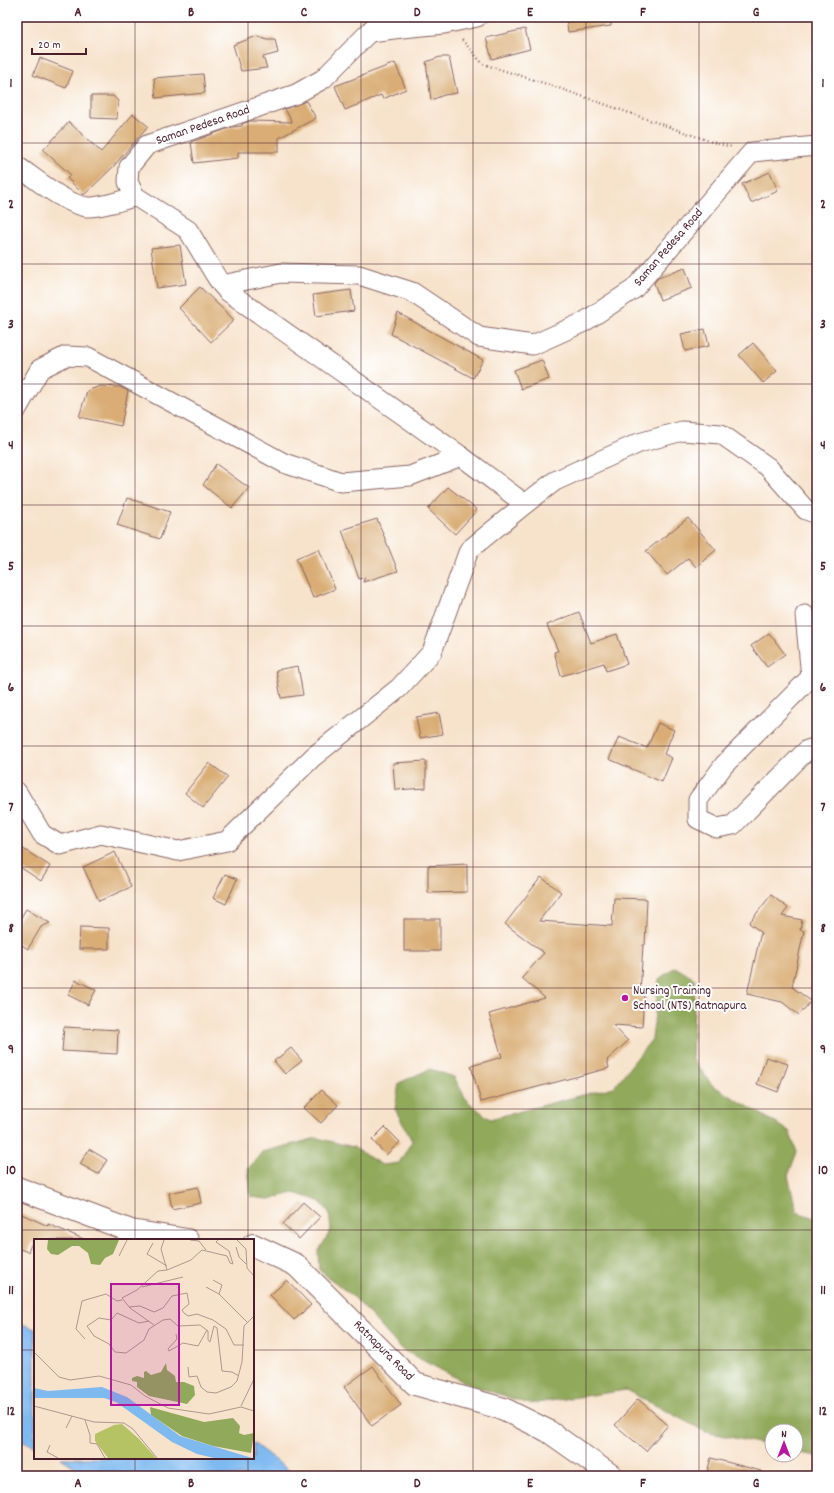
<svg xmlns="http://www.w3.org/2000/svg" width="834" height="1493" font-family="Dekko,sans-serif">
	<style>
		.forest { fill: #90a95a; stroke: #6d6442 }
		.water { fill: #7eb9f0; stroke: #646c8e }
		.building { fill: #d9ad75 }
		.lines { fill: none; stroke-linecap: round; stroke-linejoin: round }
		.minor-casing { stroke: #876463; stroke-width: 21 }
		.trunk-casing { stroke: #876463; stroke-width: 24 }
		.path { stroke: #876463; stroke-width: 2.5; stroke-dasharray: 1 3; stroke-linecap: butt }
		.minor { stroke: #fff; stroke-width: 19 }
		.trunk { stroke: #fff; stroke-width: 22 }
		.grid { fill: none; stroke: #4a1f2b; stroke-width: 1; stroke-opacity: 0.55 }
		.poi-dot { fill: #b5179e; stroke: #fff; stroke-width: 1.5 }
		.labels { text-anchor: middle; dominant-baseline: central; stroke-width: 4; stroke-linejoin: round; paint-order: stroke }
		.street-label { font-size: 13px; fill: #4a1f2b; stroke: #fff }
		.poi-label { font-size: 13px; fill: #4a1f2b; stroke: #fff; text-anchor: start }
		.inset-road { fill: none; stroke: #b2958c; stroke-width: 1 }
		.view { fill: #b5179e; fill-opacity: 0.15; stroke: #b5179e; stroke-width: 2 }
		.inset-edge { fill: none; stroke: #4a1f2b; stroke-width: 2 }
		.neatline { fill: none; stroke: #4a1f2b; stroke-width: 1.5 }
		.grid-label { font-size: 13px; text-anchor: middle; font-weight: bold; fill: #4a1f2b }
	</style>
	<rect width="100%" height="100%" fill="#fff"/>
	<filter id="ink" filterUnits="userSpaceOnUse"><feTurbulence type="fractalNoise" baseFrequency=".025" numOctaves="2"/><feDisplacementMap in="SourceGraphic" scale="8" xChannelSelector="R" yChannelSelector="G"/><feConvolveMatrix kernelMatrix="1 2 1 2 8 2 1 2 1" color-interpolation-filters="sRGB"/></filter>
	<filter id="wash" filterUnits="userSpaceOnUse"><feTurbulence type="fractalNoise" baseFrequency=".012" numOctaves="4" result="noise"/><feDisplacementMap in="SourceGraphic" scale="16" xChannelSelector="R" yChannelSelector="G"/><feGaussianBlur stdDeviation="0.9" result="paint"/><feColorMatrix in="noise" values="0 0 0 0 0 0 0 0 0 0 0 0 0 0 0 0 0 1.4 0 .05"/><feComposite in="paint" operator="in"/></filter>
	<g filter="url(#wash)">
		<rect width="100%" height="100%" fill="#f7e3cc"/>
		<polygon class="forest" points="675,967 695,979 692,1058 712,1085 789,1131 797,1152 788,1176 797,1212 817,1219 817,1456 796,1452 796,1431 772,1431 772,1446 706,1432 626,1390 529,1404 468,1384 401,1349 355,1298 319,1270 318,1252 331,1230 329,1212 319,1201 294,1193 269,1199 251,1197 248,1169 262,1152 317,1138 353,1147 382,1165 399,1163 412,1141 395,1109 399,1083 430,1069 454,1077 467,1101 490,1119 614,1087 652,1039 659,979"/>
		<g class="water">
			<polygon points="17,1322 35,1329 35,1446 17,1440"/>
			<polygon points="253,1443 296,1476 89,1476 61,1458 253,1458"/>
		</g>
		<g id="blocks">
			<g class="building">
				<polygon points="566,17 611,17 611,26 568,32"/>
				<polygon points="525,29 530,49 492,59 486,38"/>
				<polygon points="257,36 267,39 275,39 278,53 263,57 267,68 241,71 233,45"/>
				<polygon points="440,57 449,57 457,93 444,95 431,100 426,62"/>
				<polygon points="40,58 73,71 66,88 33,75"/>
				<polygon points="395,63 406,89 383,99 381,95 345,110 335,86"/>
				<polygon points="203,74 205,93 156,98 154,78"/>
				<polygon points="91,96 113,96 118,101 117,119 91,118"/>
				<polygon points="306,101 316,118 279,138 279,152 238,152 238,158 194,163 191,142 232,127 242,126 242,124 250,121 292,122 285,109"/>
				<polygon points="133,114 148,126 113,167 84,195 67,178 71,175 43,150 69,122 101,152"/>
				<polygon points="770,172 778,191 751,203 742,184"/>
				<polygon points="180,245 186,284 157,288 151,248"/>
				<polygon points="685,268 692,288 660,300 654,283 658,278"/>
				<polygon points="200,287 234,320 211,342 179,308"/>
				<polygon points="351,290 354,311 316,316 313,295"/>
				<polygon points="398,313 483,360 473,378 391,334"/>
				<polygon points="705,329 709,346 685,351 681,334"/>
				<polygon points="753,343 777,371 763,383 739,355"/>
				<polygon points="542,360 549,379 521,389 514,370"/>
				<polygon points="100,386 120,387 128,391 121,426 79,417 87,391"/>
				<polygon points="216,464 249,488 232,508 203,485"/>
				<polygon points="448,487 477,510 455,534 428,509"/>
				<polygon points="127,498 170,512 160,539 117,525"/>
				<polygon points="688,518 716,550 696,567 688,558 667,575 646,551"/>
				<polygon points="377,519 398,571 363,582 365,577 359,579 342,530"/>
				<polygon points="319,549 335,589 313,598 296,558"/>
				<polygon points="579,612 591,643 617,634 627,664 606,671 604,663 561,676 554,652 558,651 547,625"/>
				<polygon points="769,633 785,654 767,667 751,646"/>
				<polygon points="298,666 303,695 281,698 276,670"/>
				<polygon points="439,713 443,734 420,738 416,717"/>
				<polygon points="658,723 674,730 664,754 672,758 662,782 609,759 619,737 647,748"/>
				<polygon points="426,761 426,788 395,790 393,763"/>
				<polygon points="209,763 228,777 203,808 185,793"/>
				<polygon points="17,845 50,866 41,881 17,865"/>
				<polygon points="115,852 131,887 99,901 83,867"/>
				<polygon points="467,864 467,892 428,893 428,866"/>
				<polygon points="225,874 237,879 226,904 213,898"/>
				<polygon points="541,877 561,892 539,921 612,926 614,898 647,899 645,945 643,945 640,994 644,994 642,1027 613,1025 628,1041 607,1060 609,1068 481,1102 471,1066 502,1057 489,1014 545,998 522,978 544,953 505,924"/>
				<polygon points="771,895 788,908 782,916 802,920 800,930 804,931 792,987 811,1001 799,1015 782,1002 747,994 761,932 749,923"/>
				<polygon points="26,909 50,923 41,927 28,949 17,942 17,924"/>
				<rect x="404" y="919" width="36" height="32"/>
				<polygon points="80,927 109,928 109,949 79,949"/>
				<polygon points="76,980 96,990 88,1005 68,995"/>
				<polygon points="64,1027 118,1030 117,1054 62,1051"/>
				<polygon points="291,1048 302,1061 285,1074 274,1061"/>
				<polygon points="766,1057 788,1064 778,1092 757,1084"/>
				<polygon points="322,1090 338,1105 321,1123 304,1108"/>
				<polygon points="385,1127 400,1142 386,1155 372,1140"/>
				<polygon points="89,1149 107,1160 98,1174 80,1164"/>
				<polygon points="198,1187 201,1203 172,1209 169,1193"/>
				<polygon points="303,1202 320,1217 299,1239 283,1224"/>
				<polygon points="17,1212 48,1226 48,1224 86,1240 33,1240 28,1252 17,1248"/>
				<polygon points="287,1280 311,1305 294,1320 270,1295"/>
				<polygon points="373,1366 401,1405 372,1426 344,1387"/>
				<polygon points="638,1399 668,1425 646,1451 615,1425"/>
				<polygon points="711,1458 761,1471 760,1476 706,1476"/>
			</g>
		</g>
	</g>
	<g filter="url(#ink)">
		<use href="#blocks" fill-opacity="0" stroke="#876463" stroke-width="1"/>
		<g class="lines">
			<g class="minor-casing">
				<g id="minor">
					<polyline points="384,17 323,79 296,94 147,145 129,167 128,182 135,196 188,230 217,278 227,291 461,456 525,504"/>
					<polyline points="370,32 402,28 444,24 477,17"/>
					<path d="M17,166C36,179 65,204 87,207C96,208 126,200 135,196"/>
					<polyline points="222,285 281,273 359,275 412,292 479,337 533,345 584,322 634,289 752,152 817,146"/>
					<polyline points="17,409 40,369 66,356 88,357 284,463 341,482 410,476 461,456"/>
					<polyline points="805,615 811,677 724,765 698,800 698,819 717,828 733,825 807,750 817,747"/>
					<polyline points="17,792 42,834 60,845 101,834 178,851 227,841 313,757 399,688 432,652 469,550 525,504 555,481 639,443 682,431 721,434 768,467 806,510 817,514"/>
				</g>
			</g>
			<g class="trunk-casing">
				<g id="trunk">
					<polyline points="17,1188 131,1231 187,1240"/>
					<polyline points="253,1245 296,1265 415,1384 504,1409 548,1431 612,1476"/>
				</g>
			</g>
			<polyline class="path" points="462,40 483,64 550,85 712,142 732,147"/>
			<use href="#minor" class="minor"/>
			<use href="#trunk" class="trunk"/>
		</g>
	</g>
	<path class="grid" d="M135,17V1240M248,17V1240M361,17V1476M473,17V1476M586,17V1476M699,17V1476M17,143H817M17,264H817M17,384H817M17,505H817M17,626H817M17,746H817M17,867H817M17,988H817M17,1109H817M17,1230H817M17,1350H35M253,1350H817M135,1458V1476M248,1458V1476"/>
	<circle class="poi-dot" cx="625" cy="998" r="4"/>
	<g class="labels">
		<g class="street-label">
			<text transform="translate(203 126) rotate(-19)">Saman Pedesa Road</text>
			<text transform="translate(669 248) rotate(-49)">Saman Pedesa Road</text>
			<text transform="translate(383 1351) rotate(45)">Ratnapura Road</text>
		</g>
		<g class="poi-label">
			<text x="633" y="991">Nursing Training<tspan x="633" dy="15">School (NTS) Ratnapura</tspan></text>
		</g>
	</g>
	<g transform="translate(34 1239)">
		<rect width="220" height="220" fill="#f7e3cc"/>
		<path d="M88,185L105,200L122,219H74L61,202V195L80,186Z" fill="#b5c365"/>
		<path d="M14,1H85L79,15L71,19L66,26L57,25L54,14L45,7H38L24,16L17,15L13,10ZM132,124L133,131L141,137L142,143H150L160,147L161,156L153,165L115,157L103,148V143L98,142V139L103,137L110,139V133L112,132L117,136L127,133ZM116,168L170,183L199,179L206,187L205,194L210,196L220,194L217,214L179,207L148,197L117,176Z" fill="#90a95a"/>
		<path d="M68,148L93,158L146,197L218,219H180L163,215L138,203L82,163L70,159H0V149L14,152Z" fill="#7eb9f0"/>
		<path class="inset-road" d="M156,1L165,2L172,11M203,1L212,10L213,29L220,37M119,4L113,15L133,27M202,8L205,18L212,25M85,17L93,1M133,31L157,21L168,11L193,17L196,24L199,25L195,12L182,3L184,1M179,41L188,46L185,55L213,83M108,48L149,38M172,48L185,55M95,68L106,67L120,73L129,69L138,57L153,54L155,65L148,71L150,74L154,77L163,75L179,81L192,90L200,106H210M115,82L105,84L83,74L77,81L65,79L53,87L60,97L75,105L81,113L92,114L110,101L115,90L129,81L136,80L144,87L166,86L174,92V101L176,103L180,87L183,89L188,132L198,133L205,137M120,86L96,69L88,59L103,51L124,32L133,31L127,10L130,1M142,95L143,100L134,110L135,112L149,104L164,107L173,91M51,100L42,90L48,62L72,55L83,62L88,61M0,113L25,138L36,141L65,137L97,146L111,157L134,169L175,175L207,168L220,172M154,128L155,138L163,137L167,148L173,153L182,154L197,148L203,142L208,123L210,87L220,77M0,167L60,183L90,184L99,190L123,219M207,167L220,140M51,181L56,196V204L63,205L71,219M32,189L38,177M16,206L13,213L24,219"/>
		<path class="view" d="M77,45H145V166H77Z"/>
		<rect width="220" height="220" class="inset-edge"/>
	</g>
	<rect width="834" height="1493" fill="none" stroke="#fff" stroke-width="44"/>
	<g transform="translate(784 1443)"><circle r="19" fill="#ffffff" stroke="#b7a5aa"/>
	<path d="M0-3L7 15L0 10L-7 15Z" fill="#b5179e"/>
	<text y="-6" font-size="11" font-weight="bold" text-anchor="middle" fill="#4a1f2b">N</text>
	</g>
	<path d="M32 48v6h54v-6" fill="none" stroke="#4a1f2b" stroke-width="2"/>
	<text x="38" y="48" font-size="12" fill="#4a1f2b" stroke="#ffffff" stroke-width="3" paint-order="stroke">20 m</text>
	<rect x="22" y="22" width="790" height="1449" class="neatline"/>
	<g class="grid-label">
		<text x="78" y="16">A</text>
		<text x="191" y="16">B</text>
		<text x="304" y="16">C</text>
		<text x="417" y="16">D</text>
		<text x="530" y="16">E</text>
		<text x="643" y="16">F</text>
		<text x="756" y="16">G</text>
		<text x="11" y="87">1</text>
		<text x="823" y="87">1</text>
		<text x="11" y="208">2</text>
		<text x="823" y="208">2</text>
		<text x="11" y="328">3</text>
		<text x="823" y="328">3</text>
		<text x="11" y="449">4</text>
		<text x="823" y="449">4</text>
		<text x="11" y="570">5</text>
		<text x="823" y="570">5</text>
		<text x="11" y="691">6</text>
		<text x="823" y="691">6</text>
		<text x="11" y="811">7</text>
		<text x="823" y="811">7</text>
		<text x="11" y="932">8</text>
		<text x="823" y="932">8</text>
		<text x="11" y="1053">9</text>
		<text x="823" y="1053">9</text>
		<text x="11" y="1174">10</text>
		<text x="823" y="1174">10</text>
		<text x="11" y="1294">11</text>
		<text x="823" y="1294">11</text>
		<text x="11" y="1415">12</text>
		<text x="823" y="1415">12</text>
		<text x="78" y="1487">A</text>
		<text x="191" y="1487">B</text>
		<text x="304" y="1487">C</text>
		<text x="417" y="1487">D</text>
		<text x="530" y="1487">E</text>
		<text x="643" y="1487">F</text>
		<text x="756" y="1487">G</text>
	</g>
</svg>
